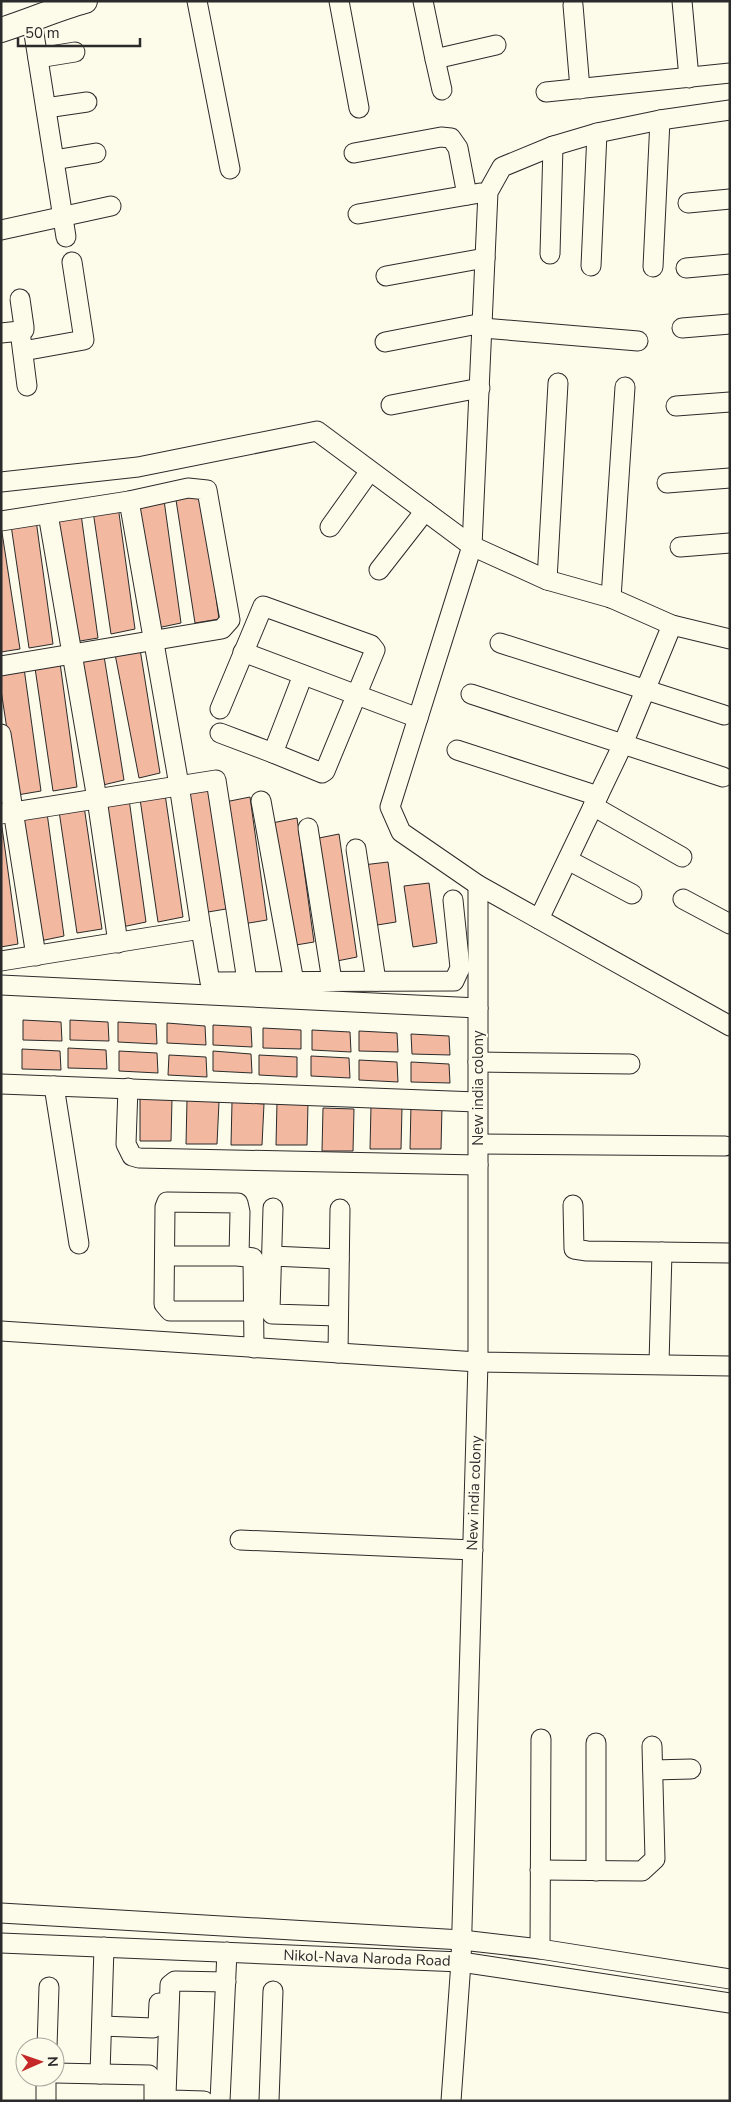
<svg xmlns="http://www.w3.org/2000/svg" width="731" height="2102" font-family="'Nunito Sans',sans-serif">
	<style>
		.building { fill: #f2b8a0; stroke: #2b2b2b }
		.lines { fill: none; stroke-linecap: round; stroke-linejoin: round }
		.minor-casing { stroke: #2b2b2b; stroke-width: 21 }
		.major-casing { stroke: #2b2b2b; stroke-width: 26 }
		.minor { stroke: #fdfbea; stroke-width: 19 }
		.major { stroke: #fdfbea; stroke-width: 24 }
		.labels { text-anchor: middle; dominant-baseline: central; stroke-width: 4; stroke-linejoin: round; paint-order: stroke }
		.street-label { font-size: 15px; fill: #2b2b2b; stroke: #fdfbea }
	</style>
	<rect width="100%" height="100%" fill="#fdfbea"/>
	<g class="building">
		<polygon points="202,495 219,619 195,623 176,500"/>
		<polygon points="164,500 181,623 157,628 139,505"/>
		<polygon points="118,506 135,629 111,634 93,511"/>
		<polygon points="81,514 98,638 74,642 56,519"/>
		<polygon points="36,520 53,644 29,648 11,525"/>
		<polygon points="1,526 20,649 1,652"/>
		<polygon points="140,649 160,773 139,778 115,654"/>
		<polygon points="104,656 124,780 103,785 79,661"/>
		<polygon points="60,663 77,787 53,791 35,668"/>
		<polygon points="24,668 41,791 17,795 1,690 1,672"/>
		<polygon points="209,786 226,909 202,913 184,790"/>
		<polygon points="165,794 183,917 158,922 140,799"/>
		<polygon points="250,797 267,920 243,924 225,802"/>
		<polygon points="129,799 146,922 122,927 104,804"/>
		<polygon points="84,806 102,929 77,933 59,811"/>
		<polygon points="47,813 64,936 40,941 22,818"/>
		<polygon points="297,818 314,942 290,946 272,823"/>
		<polygon points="1,820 18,944 1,947"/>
		<polygon points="339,834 357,957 332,962 314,839"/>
		<polygon points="388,862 396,922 371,926 363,865"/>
		<polygon points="429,883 437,943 413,947 404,886"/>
		<polygon points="23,1020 61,1022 62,1041 23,1040"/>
		<polygon points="70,1020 108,1022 109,1041 70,1040"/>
		<polygon points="118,1022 156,1024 157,1044 118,1042"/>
		<polygon points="167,1023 205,1026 206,1045 167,1043"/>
		<polygon points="213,1025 251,1027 252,1047 213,1045"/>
		<polygon points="263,1028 301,1030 301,1049 263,1048"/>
		<polygon points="312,1030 350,1032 351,1052 312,1050"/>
		<polygon points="359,1031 397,1033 398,1052 359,1051"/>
		<polygon points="411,1034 449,1036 450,1055 412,1054"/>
		<polygon points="68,1048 106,1050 107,1069 68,1068"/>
		<polygon points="22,1049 60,1051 61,1070 22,1069"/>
		<polygon points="119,1051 157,1053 158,1073 119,1071"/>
		<polygon points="213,1051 251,1054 252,1073 213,1071"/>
		<polygon points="169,1055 206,1057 207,1077 168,1075"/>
		<polygon points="259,1055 297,1057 297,1077 259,1075"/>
		<polygon points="311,1056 349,1058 350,1078 311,1076"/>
		<polygon points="359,1060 397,1062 398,1082 359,1080"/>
		<polygon points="411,1062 449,1064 450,1083 411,1082"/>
		<polygon points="140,1098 172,1099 171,1141 140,1141"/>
		<polygon points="187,1100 219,1102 217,1144 186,1144"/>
		<polygon points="232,1102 264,1104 262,1145 231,1145"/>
		<polygon points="277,1102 308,1103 307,1145 276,1145"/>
		<polygon points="411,1105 442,1107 441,1149 410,1149"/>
		<polygon points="371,1106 402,1108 401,1149 370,1149"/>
		<polygon points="323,1108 354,1109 353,1151 322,1151"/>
	</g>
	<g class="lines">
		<g class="minor-casing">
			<g id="minor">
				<polyline points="197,1 230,169"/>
				<polyline points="339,1 359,108"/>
				<polyline points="423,1 435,59 496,45"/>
				<polyline points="682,1 689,78"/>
				<polyline points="573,5 580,89"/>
				<polyline points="32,21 66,237"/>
				<polyline points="38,58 75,52"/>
				<polyline points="435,59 442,90"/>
				<polyline points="546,92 730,73"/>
				<polyline points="46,108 87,102"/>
				<polyline points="730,110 660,120 597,133 553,146 502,167 488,192 472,546 390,807 401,832 478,885 730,1026"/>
				<polyline points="354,153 441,137 451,138 458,148 467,195"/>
				<polyline points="54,160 96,153"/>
				<polyline points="688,203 730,199"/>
				<polyline points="358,214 480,193"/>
				<polyline points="1,230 111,206"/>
				<polyline points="550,254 553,146"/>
				<polyline points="591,266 597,133"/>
				<polyline points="653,267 660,120"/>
				<polyline points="686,268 730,264"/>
				<polyline points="386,276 485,258"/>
				<polyline points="483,328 638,341"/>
				<polyline points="682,328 730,324"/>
				<polyline points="20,331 24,330 24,327 20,299"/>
				<polyline points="1,333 20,331 27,386"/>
				<polyline points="385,342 483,323"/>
				<polyline points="23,351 84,340 72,262"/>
				<polyline points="391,405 480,388"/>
				<polyline points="676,406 730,402"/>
				<polyline points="1,482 138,467 317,431 472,546 547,580 611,598 672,625 730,639"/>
				<polyline points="667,483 730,478"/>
				<polyline points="129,501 179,785 201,929"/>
				<polyline points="48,514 97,799 118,943"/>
				<polyline points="1,521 129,501 188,488 207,490 230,620 222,629 1,666"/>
				<polyline points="330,527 370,471"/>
				<polyline points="680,547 730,543"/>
				<polyline points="379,570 425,511"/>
				<polyline points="547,580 558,383"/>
				<polyline points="611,598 625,387"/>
				<polyline points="500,643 724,715"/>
				<polyline points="243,652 418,718"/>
				<polyline points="471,694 723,777"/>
				<polyline points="220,709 263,606 371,645 375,650 325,771 322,773 273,753 303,675"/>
				<polyline points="220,733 273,753"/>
				<polyline points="1,734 36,956"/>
				<polyline points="457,750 598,796"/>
				<polyline points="261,801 294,982"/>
				<polyline points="593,806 682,857"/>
				<polyline points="1,814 216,780 247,981"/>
				<polyline points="308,828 332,981"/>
				<polyline points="356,849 376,981"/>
				<polyline points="568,860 632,894"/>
				<polyline points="683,899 730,924"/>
				<polyline points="539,919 623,744 672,625"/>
				<polyline points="1,961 201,929 210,982 454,981 460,968 453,900"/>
				<polyline points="1,985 478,1008"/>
				<polyline points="478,1062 630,1064"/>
				<polyline points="1,1084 477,1102"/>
				<polyline points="54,1086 79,1244"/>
				<polyline points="128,1088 126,1144 132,1156 139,1158 478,1165"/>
				<polyline points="479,1144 725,1146"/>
				<polyline points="573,1205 574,1249 587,1251 730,1253"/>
				<polyline points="273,1208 270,1311 272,1314 338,1316"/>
				<polyline points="165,1256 239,1256 253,1258 254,1348"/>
				<polyline points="239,1256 240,1212 238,1203 167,1202 165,1207 164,1304 170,1311 254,1311"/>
				<polyline points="272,1256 339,1259"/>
				<polyline points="1,1331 478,1362 730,1366"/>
				<polyline points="338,1353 340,1209"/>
				<polyline points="659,1364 662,1252"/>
				<polyline points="240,1540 473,1550"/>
				<polyline points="653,1770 691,1769"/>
				<polyline points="540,1870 642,1871 655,1859 652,1746"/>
				<polyline points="596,1871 596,1743"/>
				<polyline points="1,1913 462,1940 540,1949 730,1979"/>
				<polyline points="1,1943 461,1962 730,2003"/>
				<polyline points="540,1949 541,1739"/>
				<polyline points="102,2026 153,2028 158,2024 159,2003"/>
				<polyline points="47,2047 49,1987"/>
				<polyline points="55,2073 149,2075 154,2081 154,2101"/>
				<polyline points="100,2074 104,1947"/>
				<polyline points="46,2101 46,2077"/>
				<polyline points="204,2101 172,2100 166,2096 170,1985 175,1981 226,1982"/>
				<polyline points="220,2101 227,1952"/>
				<polyline points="269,2101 273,1991"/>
				<polyline points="451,2101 461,1962 478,1362 478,885"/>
			</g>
		</g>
		<g class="major-casing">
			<path id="major" d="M1,30C30,21 56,9 85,1"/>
		</g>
		<use href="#minor" class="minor"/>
		<use href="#major" class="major"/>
	</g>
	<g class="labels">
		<g class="street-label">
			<text transform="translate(478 1088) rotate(-90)">New india colony</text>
			<text transform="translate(474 1493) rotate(-88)">New india colony</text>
			<text transform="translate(367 1958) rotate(2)">Nikol-Nava Naroda Road</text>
		</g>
	</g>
	<rect width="731" height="2102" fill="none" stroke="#2b2b2b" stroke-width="5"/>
	<g transform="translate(40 2062) rotate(88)"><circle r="24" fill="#fdfbea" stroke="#a9a89e"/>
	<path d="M0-4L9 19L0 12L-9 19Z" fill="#c62828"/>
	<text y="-8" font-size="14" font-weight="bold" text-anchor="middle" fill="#2b2b2b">N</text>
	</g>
	<path d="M18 38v8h122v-8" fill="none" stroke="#2b2b2b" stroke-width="2.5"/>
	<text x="25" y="38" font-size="15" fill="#2b2b2b" stroke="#fdfbea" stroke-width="4" paint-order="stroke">50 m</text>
</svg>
